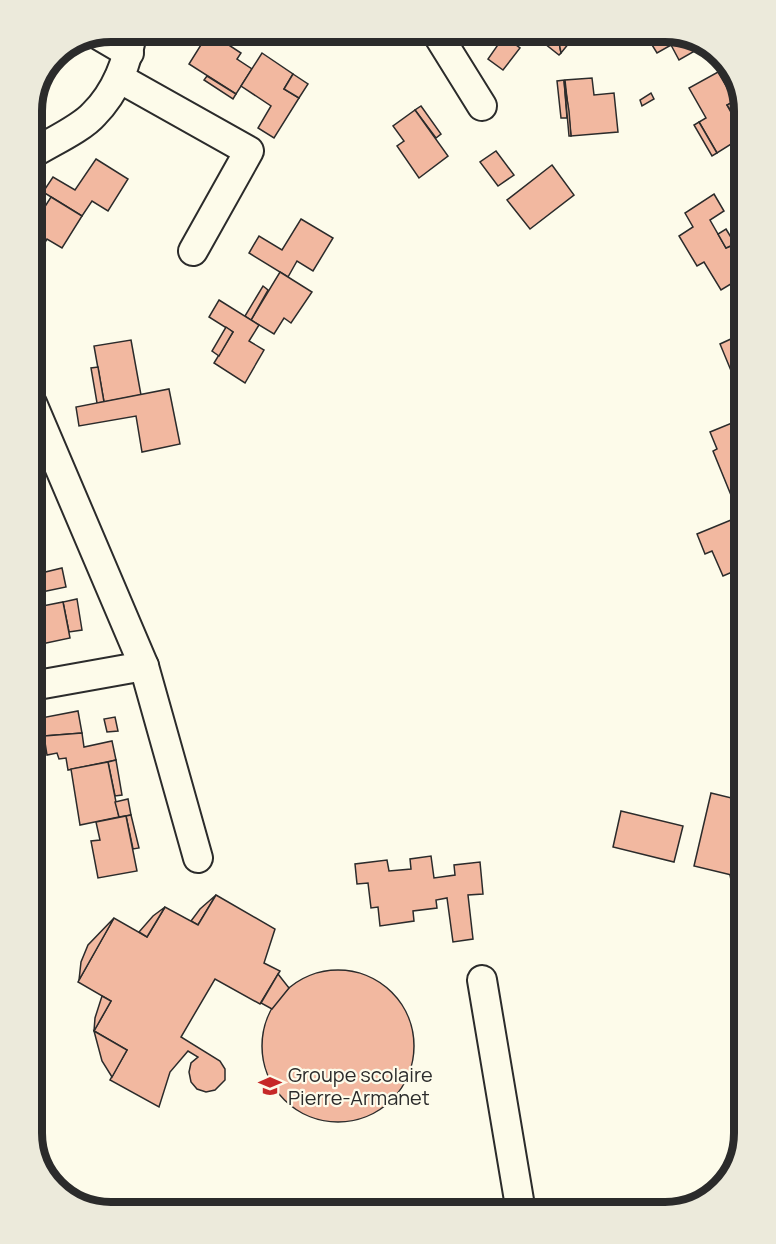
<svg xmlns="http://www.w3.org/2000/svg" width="776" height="1244" font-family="Manrope,sans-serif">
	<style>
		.building { fill: #f2b8a0; stroke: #2b2b2b; stroke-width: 1.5 }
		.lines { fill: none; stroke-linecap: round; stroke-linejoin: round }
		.street-casing { stroke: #2b2b2b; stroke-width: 32 }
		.street { stroke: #fdfbea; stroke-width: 28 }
		.labels { text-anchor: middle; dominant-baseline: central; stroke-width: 4.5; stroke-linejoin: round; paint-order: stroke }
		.poi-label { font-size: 20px; fill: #2b2b2b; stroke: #fdfbea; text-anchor: start }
		.rim { fill: none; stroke: #2b2b2b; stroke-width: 8 }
	</style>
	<rect width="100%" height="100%" fill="#fdfbea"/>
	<g class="building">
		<polygon points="209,32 241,53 237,59 252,69 236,94 189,64"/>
		<polygon points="530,32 557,32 561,53 559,55"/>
		<polygon points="557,32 578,32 561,53"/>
		<polygon points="644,32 670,32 707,44 679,60 671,45 657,53"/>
		<polygon points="504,36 520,48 503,70 488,59"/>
		<polygon points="262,53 293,74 284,89 299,98 274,138 258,128 271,106 241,86"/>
		<polygon points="59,54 45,78 55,55"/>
		<polygon points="718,72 735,101 727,105 744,136 717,153 699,122 706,118 689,88"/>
		<polygon points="293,74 308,84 299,98 284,89"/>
		<polygon points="207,76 236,94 233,99 204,80"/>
		<polygon points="592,78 594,95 614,93 618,132 571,136 565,80"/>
		<polygon points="564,80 567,118 561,118 557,81"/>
		<polygon points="564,80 569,111 571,136 569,136"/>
		<polygon points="651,93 654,99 642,106 640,100"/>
		<polygon points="735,101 744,116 738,121 727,105"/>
		<polygon points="421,106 441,134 436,138 415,110"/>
		<polygon points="415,110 448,156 419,178 397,146 404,141 393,126"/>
		<polygon points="699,122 717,153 712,156 694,125"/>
		<polygon points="496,151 514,175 498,186 480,162"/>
		<polygon points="96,159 128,179 108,211 92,201 82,216 43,192 53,177 75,190"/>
		<polygon points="552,165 574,195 530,229 507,200"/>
		<polygon points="714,194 724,211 710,220 726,248 735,244 744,260 744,276 721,290 704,262 697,266 679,236 693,227 685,213"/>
		<polygon points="51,197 82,216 62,248 47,239 38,254 32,251 32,227"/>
		<polygon points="301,219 333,238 313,271 297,261 288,277 249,253 259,236 282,250"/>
		<polygon points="726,229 735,244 726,248 718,234"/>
		<polygon points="280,272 312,292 291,323 284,318 274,334 251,320"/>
		<polygon points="263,286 268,290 251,320 245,316"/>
		<polygon points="219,300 259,325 249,341 264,350 245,383 214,363 233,332 209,317"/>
		<polygon points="226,327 233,332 219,356 212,351"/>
		<polygon points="744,333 744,368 732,373 720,344"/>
		<polygon points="131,340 141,395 104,402 94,346"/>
		<polygon points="98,367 104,402 97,403 91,368"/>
		<polygon points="169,389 180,444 142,452 136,416 79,426 76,407"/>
		<polygon points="744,418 744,495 733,500 713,451 717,449 710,432"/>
		<polygon points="731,520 739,538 744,536 744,567 723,576 712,551 705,554 697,534"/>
		<polygon points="32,546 37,574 62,568 66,587 32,594"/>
		<polygon points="77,599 82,630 69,632 63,602"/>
		<polygon points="63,602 70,638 32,646 32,608"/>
		<polygon points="78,711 82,733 44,736 41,718"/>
		<polygon points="115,717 118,731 107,732 104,719"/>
		<polygon points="82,733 84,747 112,741 116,760 68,770 66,758 59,759 57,753 47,755 44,736"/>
		<polygon points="116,760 122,795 115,796 108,762"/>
		<polygon points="108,762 119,817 80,825 71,769"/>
		<polygon points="711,793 744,801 744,878 694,866"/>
		<polygon points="128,799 131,815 119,817 115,802"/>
		<polygon points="621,811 683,826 674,862 613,847"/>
		<polygon points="131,815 139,848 133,849 126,816"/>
		<polygon points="126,816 137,871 98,878 91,841 100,840 96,822"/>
		<polygon points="431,856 434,878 455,875 454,865 480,862 483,894 468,895 473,939 453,942 447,898 436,900 437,908 413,911 414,921 380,926 378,907 371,908 368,883 357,884 355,864 387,860 389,871 411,869 410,859"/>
		<polygon points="730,875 744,878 744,912 735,900"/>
		<polygon points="216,895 198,925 191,921 200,909"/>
		<polygon points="216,895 275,929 264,963 280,971 260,1004 215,979 181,1037 220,1061 225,1069 225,1080 215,1090 206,1092 197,1089 191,1082 189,1072 191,1063 198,1057 188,1051 170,1072 159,1107 110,1080 127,1050 94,1031 111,1001 78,982 114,918 147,937 165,907 198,925"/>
		<polygon points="165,907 147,937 139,932 153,916"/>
		<polygon points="114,918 79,980 81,962 88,945"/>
		<circle cx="338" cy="1046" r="76"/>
		<polygon points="278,974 289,988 272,1009 261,1003"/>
		<polygon points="102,996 111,1001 94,1031 95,1018"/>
		<polygon points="94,1031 127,1050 112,1077 102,1061"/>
	</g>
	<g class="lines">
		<g class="street-casing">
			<g id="street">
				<polyline points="436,32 482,106"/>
				<polyline points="100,36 129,53"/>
				<polyline points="119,78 249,151 193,251"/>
				<path d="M32,154C49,143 81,129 94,114C116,92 128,61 132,32"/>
				<polyline points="32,403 144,666 198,858"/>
				<polyline points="32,686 144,666"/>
				<polyline points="482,980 521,1212"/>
			</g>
		</g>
		<use href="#street" class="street"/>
	</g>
	<defs>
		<g id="school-bare" transform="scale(1.8)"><path d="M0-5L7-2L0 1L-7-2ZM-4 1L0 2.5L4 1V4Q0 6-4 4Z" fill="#c62828" stroke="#fdfbea" stroke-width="2.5" paint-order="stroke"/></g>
	</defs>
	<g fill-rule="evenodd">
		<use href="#school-bare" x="270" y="1086"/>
	</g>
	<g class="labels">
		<g class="poi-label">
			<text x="288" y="1074">Groupe scolaire<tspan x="288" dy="23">Pierre-Armanet</tspan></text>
		</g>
	</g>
	<path d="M0 0H776V1244H0ZM111 42H665A69 69 0 0 1 734 111V1133A69 69 0 0 1 665 1202H111A69 69 0 0 1 42 1133V111A69 69 0 0 1 111 42Z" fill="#eceadb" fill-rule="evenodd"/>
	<path class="rim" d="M111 42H665A69 69 0 0 1 734 111V1133A69 69 0 0 1 665 1202H111A69 69 0 0 1 42 1133V111A69 69 0 0 1 111 42Z"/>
</svg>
